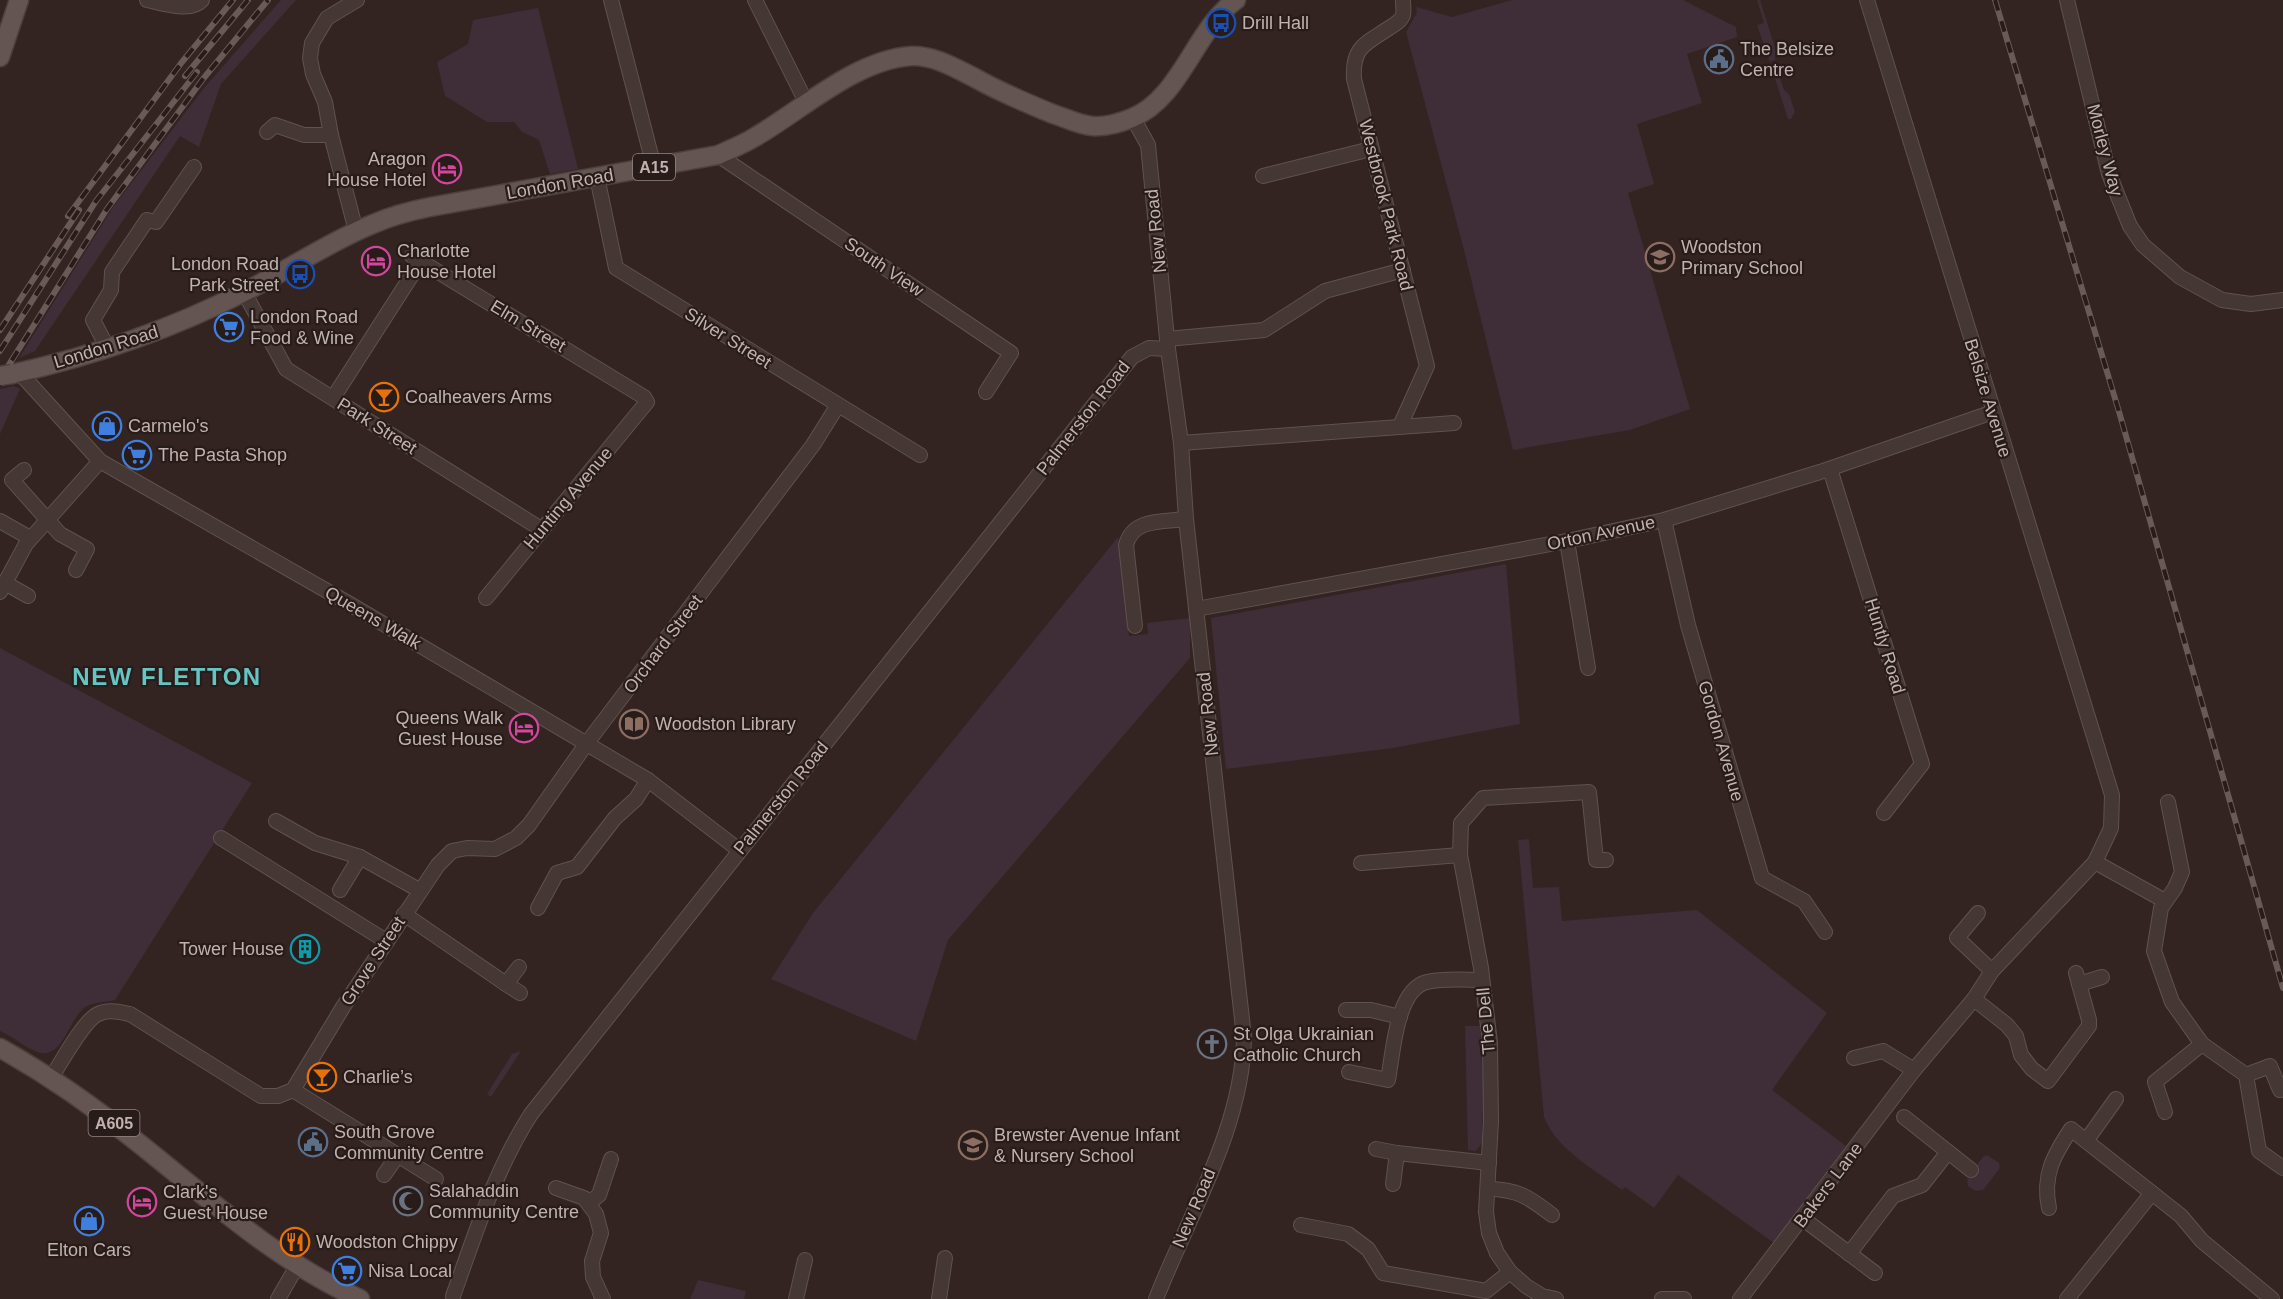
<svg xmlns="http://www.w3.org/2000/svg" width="2283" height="1299" font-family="Arial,sans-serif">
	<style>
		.green { fill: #3f2d37 }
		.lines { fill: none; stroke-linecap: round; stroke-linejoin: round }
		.minor-casing { stroke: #5f524f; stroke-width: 16 }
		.major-casing { stroke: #4d403e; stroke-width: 21 }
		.minor { stroke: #443734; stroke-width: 14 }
		.major { stroke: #645552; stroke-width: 18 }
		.rail-casing { stroke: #6a5a57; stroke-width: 6 }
		.rail { stroke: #281c1a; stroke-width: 4; stroke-dasharray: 11; stroke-linecap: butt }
		.major-bridge-casing { stroke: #4d403e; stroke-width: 21; stroke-linecap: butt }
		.major-bridge { stroke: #645552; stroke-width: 18 }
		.labels { text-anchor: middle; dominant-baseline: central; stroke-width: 4.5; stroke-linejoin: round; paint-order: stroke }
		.shield { fill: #281c1a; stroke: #938582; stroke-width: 1.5 }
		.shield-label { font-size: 16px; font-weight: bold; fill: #c1b2af }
		.poi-label { font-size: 18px; fill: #c1b2af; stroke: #281c1a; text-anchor: start }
		.street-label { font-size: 18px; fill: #c1b2af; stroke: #281c1a }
		.district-label { font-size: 24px; font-weight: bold; letter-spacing: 1.5px; fill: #66c4c3; stroke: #281c1a }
	</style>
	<rect width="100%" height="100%" fill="#332421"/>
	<g class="green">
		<polygon points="281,0 296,0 221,84 199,147 180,136 35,351 19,358 113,207 204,88"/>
		<polygon points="1512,0 1683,0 1736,27 1737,37 1687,54 1702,103 1637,124 1654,184 1628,193 1690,409 1630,430 1513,450 1463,246 1406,32 1417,12 1416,7 1452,17"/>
		<polygon points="1757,0 1760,0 1776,51 1775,60 1770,62 1757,25 1764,23"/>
		<polygon points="538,8 578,169 550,174 539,140 522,132 514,122 487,122 445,96 437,62 468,44 473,20"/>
		<polygon points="1776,65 1784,90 1789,94 1795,112 1791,119 1788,119 1771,66"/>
		<polygon points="14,386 20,389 0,434 0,389"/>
		<polygon points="1118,537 1129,636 1148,634 1147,623 1190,618 1190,658 948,940 916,1041 771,979 813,913"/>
		<polygon points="1506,564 1520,724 1393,748 1226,769 1211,618"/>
		<path d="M0,648L252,783L115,1000C107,1002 95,1002 87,1006C70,1015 64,1057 41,1053C27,1050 13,1036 0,1031Z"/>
		<path d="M1529,839L1533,888L1559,887L1562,921L1697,910L1827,1013L1772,1090L1846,1146L1774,1243L1678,1175L1654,1208L1625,1187L1622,1190C1594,1169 1557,1150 1544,1117L1518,840Z"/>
		<polygon points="1465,1026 1480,1026 1483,1090 1482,1143 1476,1151 1468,1150"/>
		<polygon points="521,1051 491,1097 487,1094 512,1054"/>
		<polygon points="1987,1155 1999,1163 2000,1168 1983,1190 1976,1191 1968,1186 1967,1178 1983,1157"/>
		<polygon points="698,1280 746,1291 744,1299 690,1299"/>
	</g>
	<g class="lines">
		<g class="minor-casing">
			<g id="minor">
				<path d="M147,0C162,3 191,13 202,0"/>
				<polyline points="611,0 654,167"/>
				<polyline points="755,0 806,102"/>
				<polyline points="2067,0 2109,174 2130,226 2143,245 2180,277 2222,300 2251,304 2283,300"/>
				<path d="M1133,118L1148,145L1168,349L1181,443L1186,519L1244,1037C1243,1127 1188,1217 1156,1299"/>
				<polyline points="267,132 275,125 304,135 331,135"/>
				<polyline points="718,155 1011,353 986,392"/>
				<polyline points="1263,176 1371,149"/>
				<polyline points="597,177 616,268 920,455"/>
				<polyline points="356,231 331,135 325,102 313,74 310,58 312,43 327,18 357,0"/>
				<polyline points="412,256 644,397 647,402 486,598"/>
				<polyline points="244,292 286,369 541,529"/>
				<polyline points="1167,339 1264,330 1325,291 1403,270"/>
				<polyline points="108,349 93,320 111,290 112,272 147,220 156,222 194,167"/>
				<polyline points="19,372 100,461 348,603 648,780 739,850"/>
				<polyline points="333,398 421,261"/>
				<path d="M1400,426L1427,366L1354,79C1352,47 1365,44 1389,28C1394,25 1401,21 1403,15C1404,11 1403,4 1403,0"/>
				<polyline points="1181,443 1454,423"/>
				<polyline points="1830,469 1922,764 1884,813"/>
				<polyline points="24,470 12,480 60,534 87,549 76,570"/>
				<polyline points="1664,520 1688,625 1762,878 1804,901 1825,932"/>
				<polyline points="0,521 30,538"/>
				<polyline points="1567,541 1588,668"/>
				<polyline points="5,583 28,596"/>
				<polyline points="0,592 26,544 100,461"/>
				<polyline points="1196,609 1567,541 1664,520 1820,472 1993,412"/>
				<path d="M1135,626L1126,545C1133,518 1163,522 1186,519"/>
				<polyline points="2168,802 2182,872 2175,888 2161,908 2154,951 2172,1002 2202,1044 2246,1075 2259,1151 2283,1168"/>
				<polyline points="276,821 315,843 360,857 419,890"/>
				<polyline points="221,838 386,941"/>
				<polyline points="2095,862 2165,901"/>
				<polyline points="1361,863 1460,855"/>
				<polyline points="340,890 360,857"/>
				<polyline points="538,908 557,873 577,867 615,818 636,799 648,780"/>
				<polyline points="1978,913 1957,938 1992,971"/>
				<polyline points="404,914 506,984 519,967"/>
				<polyline points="506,984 520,993"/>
				<polyline points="2079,984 2102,977"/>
				<polyline points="1974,999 2007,1025 2016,1036 2021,1055 2032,1069 2048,1081 2089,1026 2089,1020 2076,973"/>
				<polyline points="1346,1010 1371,1010 1400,1017"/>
				<polyline points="1854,1058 1883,1051 1914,1070"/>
				<path d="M1349,1072L1388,1080C1393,1054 1396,989 1427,982C1444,978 1465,980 1482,980"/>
				<polyline points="2246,1075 2270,1066 2280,1090"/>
				<path d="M51,1078C61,1063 83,1021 98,1014C108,1009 119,1012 130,1014L261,1096H278L293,1090L343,1007L438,865L452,851L467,848L495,849L516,838L529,825L587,743L813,445L838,405"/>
				<polyline points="293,1090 436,1179"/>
				<polyline points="2116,1099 2086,1141 2152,1193"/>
				<polyline points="2165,1112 2155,1082 2202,1044"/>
				<polyline points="1904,1117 1971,1170"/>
				<polyline points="1376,1149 1397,1153"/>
				<polyline points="384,1175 398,1155"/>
				<polyline points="1393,1184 1397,1153 1489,1163"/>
				<polyline points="556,1188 584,1198 596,1214 601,1233 592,1261 593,1277 603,1299"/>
				<path d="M1488,1189C1517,1189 1529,1197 1552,1215"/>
				<polyline points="589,1203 599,1195 611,1159"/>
				<path d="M2049,1208C2042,1175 2054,1155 2071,1129L2086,1141"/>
				<polyline points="1802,1218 1875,1273"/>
				<polyline points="1301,1225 1348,1234 1368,1249 1383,1273 1486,1291 1510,1272"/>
				<polyline points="1849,1254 1893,1196 1922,1185 1948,1152"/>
				<path d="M453,1296C475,1235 495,1170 531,1114L1132,357L1149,348L1168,349"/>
				<polyline points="278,1299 297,1266"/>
				<polyline points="796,1299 805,1260"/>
				<polyline points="939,1299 945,1258"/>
				<polyline points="1556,1299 1542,1296 1526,1286 1510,1272 1497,1253 1489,1233 1486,1212 1491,1121 1490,1043 1481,968 1460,855 1461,823 1483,798 1589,792 1596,860 1606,860"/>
				<polyline points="1662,1299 1684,1299"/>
				<polyline points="1740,1299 1914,1070 1974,999 1992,971 2095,862 2111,828 2112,795 1867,0"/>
				<polyline points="2067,1299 2152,1193 2181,1216 2202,1241 2272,1299"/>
			</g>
		</g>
		<g class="major-casing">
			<g id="major">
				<polyline points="0,57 19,0"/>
				<path d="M12,374C93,356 170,330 244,292C287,271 328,242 373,224C391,216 410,211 430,207L718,155C731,149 744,144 755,137C802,110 855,60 911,56C934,55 955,68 975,78C1000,92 1026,103 1053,114C1066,118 1079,125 1092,126C1106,127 1120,123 1132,118C1181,98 1195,29 1236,0"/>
				<path d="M0,1048C48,1075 93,1106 136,1141C208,1198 276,1261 360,1299"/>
			</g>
		</g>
		<use href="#minor" class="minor"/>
		<use href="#major" class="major"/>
		<g class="rail-casing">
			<g id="rail">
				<polyline points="1995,0 2120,415 2283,988"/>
				<polyline points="185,76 248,0"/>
				<polyline points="68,216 182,62 233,0"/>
				<polyline points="0,330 79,210"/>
				<polyline points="0,351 96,201 197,72"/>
				<polyline points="0,379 107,209 203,79 268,0"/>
			</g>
		</g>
		<use href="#rail" class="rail"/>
		<g class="major-bridge-casing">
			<polyline id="major-bridge" points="0,376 12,374"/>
		</g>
		<use href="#major-bridge" class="major-bridge"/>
	</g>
	<defs>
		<g id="bus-ring" transform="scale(1.5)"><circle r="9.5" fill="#281c1a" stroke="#1a4fb4" stroke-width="1.5"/><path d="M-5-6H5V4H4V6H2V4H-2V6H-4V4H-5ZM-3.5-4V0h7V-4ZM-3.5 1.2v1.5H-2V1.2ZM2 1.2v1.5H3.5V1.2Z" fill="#1a4fb4"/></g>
		<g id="civic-ring" transform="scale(1.5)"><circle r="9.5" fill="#281c1a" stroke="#5c6f8a" stroke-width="1.5"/><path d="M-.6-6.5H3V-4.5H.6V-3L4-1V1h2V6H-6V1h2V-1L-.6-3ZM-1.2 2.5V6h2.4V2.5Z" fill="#5c6f8a"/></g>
		<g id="hotel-ring" transform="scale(1.5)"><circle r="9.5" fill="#281c1a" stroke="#d1479c" stroke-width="1.5"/><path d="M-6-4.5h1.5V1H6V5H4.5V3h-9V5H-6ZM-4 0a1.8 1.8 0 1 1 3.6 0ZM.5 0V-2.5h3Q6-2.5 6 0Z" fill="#d1479c"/></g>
		<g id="school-ring" transform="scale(1.5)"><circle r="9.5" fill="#281c1a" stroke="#8d6e63" stroke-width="1.5"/><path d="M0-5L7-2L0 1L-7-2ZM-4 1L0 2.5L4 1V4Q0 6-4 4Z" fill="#8d6e63"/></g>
		<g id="supermarket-ring" transform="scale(1.5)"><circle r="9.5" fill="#281c1a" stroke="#3f7fe0" stroke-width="1.5"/><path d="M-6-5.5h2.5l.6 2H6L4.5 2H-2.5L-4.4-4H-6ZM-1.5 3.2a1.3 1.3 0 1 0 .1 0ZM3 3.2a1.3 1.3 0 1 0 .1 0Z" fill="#3f7fe0"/></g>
		<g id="bar-ring" transform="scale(1.5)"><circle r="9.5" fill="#281c1a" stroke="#e8710a" stroke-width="1.5"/><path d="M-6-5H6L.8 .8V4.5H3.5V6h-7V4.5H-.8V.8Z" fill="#e8710a"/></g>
		<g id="shop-ring" transform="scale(1.5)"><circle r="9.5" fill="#281c1a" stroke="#3f7fe0" stroke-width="1.5"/><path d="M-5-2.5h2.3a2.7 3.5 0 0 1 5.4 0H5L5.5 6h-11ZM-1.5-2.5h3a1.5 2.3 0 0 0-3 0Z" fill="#3f7fe0"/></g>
		<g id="library-ring" transform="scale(1.5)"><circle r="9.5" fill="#281c1a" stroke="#8d6e63" stroke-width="1.5"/><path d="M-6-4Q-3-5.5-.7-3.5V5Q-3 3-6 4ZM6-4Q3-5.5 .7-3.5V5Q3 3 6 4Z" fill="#8d6e63"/></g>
		<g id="building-ring" transform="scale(1.5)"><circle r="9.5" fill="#281c1a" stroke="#0f9aa8" stroke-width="1.5"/><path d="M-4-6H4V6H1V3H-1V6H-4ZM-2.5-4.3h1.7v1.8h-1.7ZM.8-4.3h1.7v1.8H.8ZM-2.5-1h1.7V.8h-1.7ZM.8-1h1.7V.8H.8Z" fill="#0f9aa8"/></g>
		<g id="church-ring" transform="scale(1.5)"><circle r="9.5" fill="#281c1a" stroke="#6b7280" stroke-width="1.5"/><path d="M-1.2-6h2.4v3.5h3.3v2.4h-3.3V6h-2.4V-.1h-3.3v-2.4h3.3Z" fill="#6b7280"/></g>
		<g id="mosque-ring" transform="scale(1.5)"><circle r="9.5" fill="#281c1a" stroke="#6b7280" stroke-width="1.5"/><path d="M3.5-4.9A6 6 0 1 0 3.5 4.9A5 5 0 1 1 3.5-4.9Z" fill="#6b7280"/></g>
		<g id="restaurant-ring" transform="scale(1.5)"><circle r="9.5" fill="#281c1a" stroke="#e8710a" stroke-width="1.5"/><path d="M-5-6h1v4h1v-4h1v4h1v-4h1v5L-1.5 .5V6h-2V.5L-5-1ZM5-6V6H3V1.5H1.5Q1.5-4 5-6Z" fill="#e8710a"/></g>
	</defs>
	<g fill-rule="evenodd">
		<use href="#bus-ring" x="1221" y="23"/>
		<use href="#civic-ring" x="1719" y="59"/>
		<use href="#hotel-ring" x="447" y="169"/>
		<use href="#school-ring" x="1660" y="257"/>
		<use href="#hotel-ring" x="376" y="261"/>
		<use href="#bus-ring" x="300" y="274"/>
		<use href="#supermarket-ring" x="229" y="327"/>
		<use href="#bar-ring" x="384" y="397"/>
		<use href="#shop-ring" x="107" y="426"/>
		<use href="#supermarket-ring" x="137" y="455"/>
		<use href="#library-ring" x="634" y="724"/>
		<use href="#hotel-ring" x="524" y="728"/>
		<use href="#building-ring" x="305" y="949"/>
		<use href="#church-ring" x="1212" y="1044"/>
		<use href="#bar-ring" x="322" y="1077"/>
		<use href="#civic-ring" x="313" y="1142"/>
		<use href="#school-ring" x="973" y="1145"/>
		<use href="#mosque-ring" x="408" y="1201"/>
		<use href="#hotel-ring" x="142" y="1202"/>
		<use href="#shop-ring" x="89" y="1221"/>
		<use href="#restaurant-ring" x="295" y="1242"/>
		<use href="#supermarket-ring" x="347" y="1271"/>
	</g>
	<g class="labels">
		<g class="shield">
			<rect x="633" y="154" width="42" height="26" rx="4.5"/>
			<rect x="88.5" y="1110" width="51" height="26" rx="4.5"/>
		</g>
		<g class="shield-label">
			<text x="654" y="167">A15</text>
			<text x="114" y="1123">A605</text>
		</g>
		<g class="poi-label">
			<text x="1242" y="23">Drill Hall</text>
			<text x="1740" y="49">The Belsize<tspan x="1740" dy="21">Centre</tspan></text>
			<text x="426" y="159" text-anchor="end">Aragon<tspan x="426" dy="21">House Hotel</tspan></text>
			<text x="1681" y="247">Woodston<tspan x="1681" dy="21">Primary School</tspan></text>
			<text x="397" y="251">Charlotte<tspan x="397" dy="21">House Hotel</tspan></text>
			<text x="279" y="264" text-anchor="end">London Road<tspan x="279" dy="21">Park Street</tspan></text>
			<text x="250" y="317">London Road<tspan x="250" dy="21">Food &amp; Wine</tspan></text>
			<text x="405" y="397">Coalheavers Arms</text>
			<text x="128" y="426">Carmelo's</text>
			<text x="158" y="455">The Pasta Shop</text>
			<text x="503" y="718" text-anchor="end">Queens Walk<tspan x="503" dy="21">Guest House</tspan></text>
			<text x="655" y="724">Woodston Library</text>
			<text x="284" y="949" text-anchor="end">Tower House</text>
			<text x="1233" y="1034">St Olga Ukrainian<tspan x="1233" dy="21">Catholic Church</tspan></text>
			<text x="343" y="1077">Charlie’s</text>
			<text x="334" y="1132">South Grove<tspan x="334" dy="21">Community Centre</tspan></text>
			<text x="994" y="1135">Brewster Avenue Infant<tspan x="994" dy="21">&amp; Nursery School</tspan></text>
			<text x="429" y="1191">Salahaddin<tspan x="429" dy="21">Community Centre</tspan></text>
			<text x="163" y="1192">Clark's<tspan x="163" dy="21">Guest House</tspan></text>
			<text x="316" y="1242">Woodston Chippy</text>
			<text x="89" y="1250" text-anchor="middle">Elton Cars</text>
			<text x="368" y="1271">Nisa Local</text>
		</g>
		<g class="street-label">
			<text transform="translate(2105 150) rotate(75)">Morley Way</text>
			<text transform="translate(560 184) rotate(-10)">London Road</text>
			<text transform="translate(1386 205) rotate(76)">Westbrook Park Road</text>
			<text transform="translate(1156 231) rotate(-96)">New Road</text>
			<text transform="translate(884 267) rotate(34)">South View</text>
			<text transform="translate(528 326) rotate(31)">Elm Street</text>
			<text transform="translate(728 338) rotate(32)">Silver Street</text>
			<text transform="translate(106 347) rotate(-17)">London Road</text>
			<text transform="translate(1988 398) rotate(73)">Belsize Avenue</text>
			<text transform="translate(1083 418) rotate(-52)">Palmerston Road</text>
			<text transform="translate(377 426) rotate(32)">Park Street</text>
			<text transform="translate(568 498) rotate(-50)">Hunting Avenue</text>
			<text transform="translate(1601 533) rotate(-12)">Orton Avenue</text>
			<text transform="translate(373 618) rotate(30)">Queens Walk</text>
			<text transform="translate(663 644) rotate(-53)">Orchard Street</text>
			<text transform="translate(1885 646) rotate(73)">Huntly Road</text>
			<text transform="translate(1208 714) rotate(-96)">New Road</text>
			<text transform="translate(1721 741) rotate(74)">Gordon Avenue</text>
			<text transform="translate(781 798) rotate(-51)">Palmerston Road</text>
			<text transform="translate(373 961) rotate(-57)">Grove Street</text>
			<text transform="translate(1486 1021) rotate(-95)">The Dell</text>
			<text transform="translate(1828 1185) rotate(-53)">Bakers Lane</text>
			<text transform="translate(1194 1208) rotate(-67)">New Road</text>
		</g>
		<g class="district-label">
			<text x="167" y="676">NEW FLETTON</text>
		</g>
	</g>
</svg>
